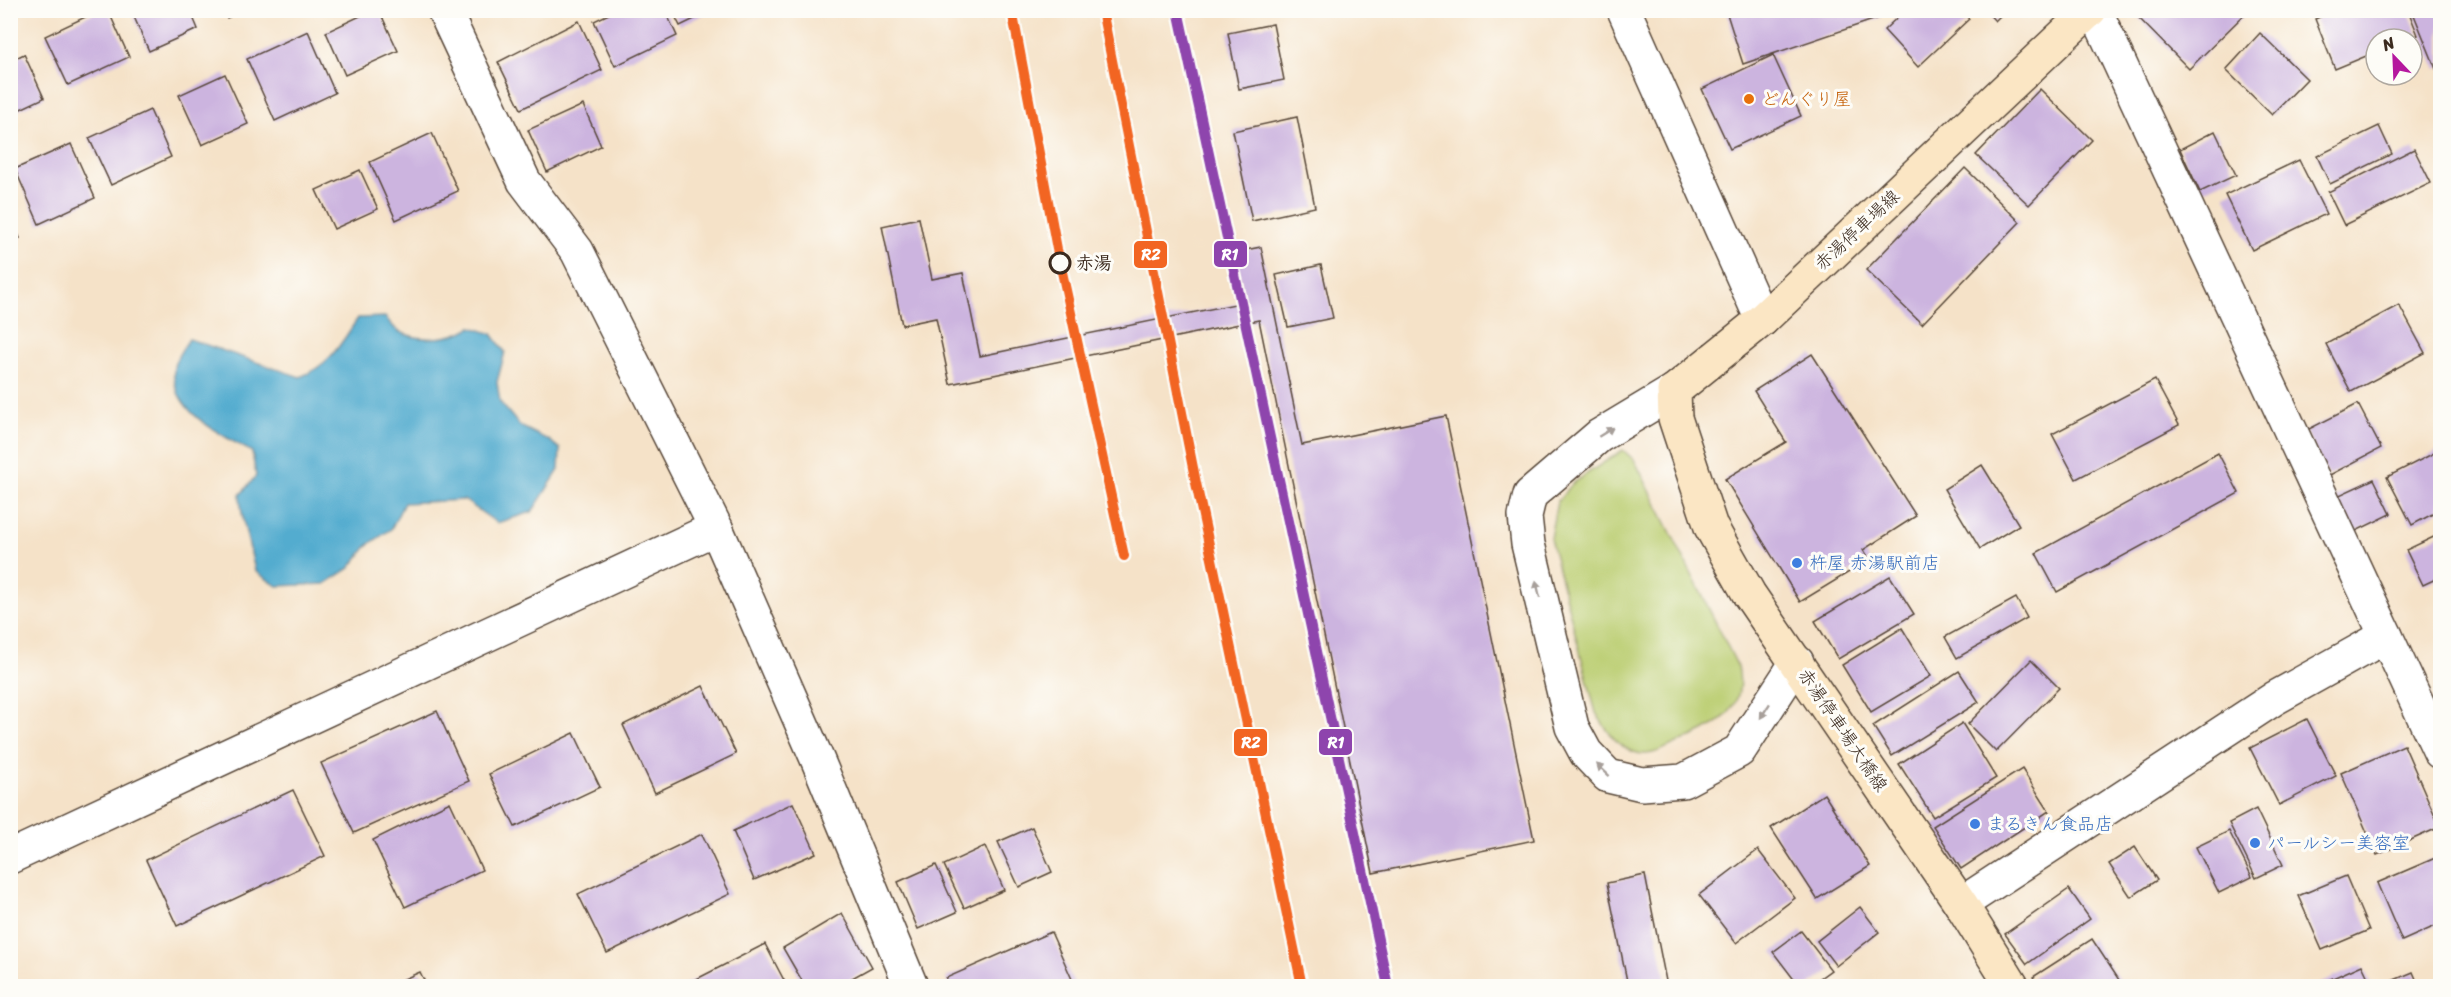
<svg xmlns="http://www.w3.org/2000/svg" width="2451" height="997" font-family="Sriracha,'Klee One',sans-serif">
	<style>
		.green { fill: #bbce72; stroke: #7b7c48; stroke-width: 1.5 }
		.water { fill: #52accf; stroke: #466b76; stroke-width: 1.5 }
		.building { fill: #ccb4df }
		.lines { fill: none; stroke-linecap: round; stroke-linejoin: round }
		.minor-casing { stroke: #574638; stroke-width: 36 }
		.tertiary-casing { stroke: #574638; stroke-width: 36 }
		.secondary-casing { stroke: #574638; stroke-width: 36 }
		.minor { stroke: #fff; stroke-width: 33 }
		.tertiary { stroke: #fff; stroke-width: 33 }
		.secondary { stroke: #fbe6c4; stroke-width: 33 }
		.rail { stroke: #3b2a1e; stroke-width: 4.5 }
		.rail-1-casing { stroke: #fdfcf7; stroke-width: 15 }
		.rail-2-casing { stroke: #fdfcf7; stroke-width: 15 }
		.rail-1 { stroke: #8e44ad; stroke-width: 10 }
		.rail-2 { stroke: #f26522; stroke-width: 10 }
		.oneway { fill: #a79f9a }
		.food-dot { fill: #e8710a; stroke: #fdfcf7; stroke-width: 2 }
		.stop-dot { fill: #fdfcf7; stroke: #3b2a1e; stroke-width: 3 }
		.shop-dot { fill: #3f7fe0; stroke: #fdfcf7; stroke-width: 2 }
		.labels { text-anchor: middle; dominant-baseline: central; stroke-width: 6; stroke-linejoin: round; paint-order: stroke }
		.food-label { font-size: 18px; fill: #c56008; stroke: #fdfcf7; text-anchor: start }
		.street-label { font-size: 18px; fill: #3b2a1e; stroke: #fdfcf7 }
		.stop-label { font-size: 18px; font-weight: bold; fill: #3b2a1e; stroke: #fdfcf7; text-anchor: start }
		.shop-label { font-size: 18px; fill: #366cbe; stroke: #fdfcf7; text-anchor: start }
		.line-badge { stroke: #fdfcf7; stroke-width: 2 }
		.badge-label { font-size: 16px; text-anchor: middle; font-weight: bold; fill: #fff }
	</style>
	<rect width="100%" height="100%" fill="#fdfcf7"/>
	<filter id="ink" filterUnits="userSpaceOnUse"><feTurbulence type="fractalNoise" baseFrequency=".0167" numOctaves="2"/><feDisplacementMap in="SourceGraphic" scale="12" xChannelSelector="R" yChannelSelector="G"/><feConvolveMatrix kernelMatrix="1 2 1 2 8 2 1 2 1" color-interpolation-filters="sRGB"/></filter>
	<filter id="wash" filterUnits="userSpaceOnUse"><feTurbulence type="fractalNoise" baseFrequency=".008" numOctaves="4" result="noise"/><feDisplacementMap in="SourceGraphic" scale="24" xChannelSelector="R" yChannelSelector="G"/><feGaussianBlur stdDeviation="1.35" result="paint"/><feColorMatrix in="noise" values="0 0 0 0 0 0 0 0 0 0 0 0 0 0 0 0 0 1.4 0 .05"/><feComposite in="paint" operator="in"/></filter>
	<g filter="url(#wash)">
		<rect width="100%" height="100%" fill="#f5e2c8"/>
		<path class="green" d="M1623,450L1635,461L1738,667C1748,713 1713,728 1677,743C1663,749 1649,758 1634,752C1616,746 1606,729 1596,713L1550,538L1557,502L1574,482Z"/>
		<path class="water" d="M385,317C389,321 394,328 398,331C421,343 451,339 472,327L492,334L505,352L497,382L500,402L520,426L550,441L560,449L559,470L532,512L497,523L464,500L404,503L391,529L368,545L350,568L325,584L277,586L255,571C250,545 241,521 240,495L256,476L252,452C221,434 170,412 174,368C174,359 184,347 189,339L300,377C331,364 340,345 358,318Z"/>
		<g id="blocks">
			<g class="building">
				<polygon points="100,10 108,10 129,57 68,85 45,36"/>
				<polygon points="131,10 190,10 198,29 149,51"/>
				<polygon points="223,10 244,10 227,18"/>
				<polygon points="373,10 379,10 398,51 345,75 326,32"/>
				<polygon points="617,10 665,10 677,36 615,66 594,21"/>
				<polygon points="672,10 713,10 680,26"/>
				<polygon points="1738,10 1879,10 1882,17 1743,64 1727,14"/>
				<polygon points="1905,10 1961,10 1969,19 1918,67 1884,30"/>
				<polygon points="1985,10 2006,10 1995,21"/>
				<polygon points="2131,10 2249,10 2189,69"/>
				<polygon points="2336,10 2408,10 2418,35 2409,39 2376,39 2376,52 2335,69 2315,19"/>
				<polygon points="2412,10 2440,10 2440,67 2436,69"/>
				<polygon points="579,21 602,70 521,109 498,62"/>
				<polygon points="1273,24 1284,80 1239,89 1228,33"/>
				<polygon points="308,31 335,93 275,121 247,59"/>
				<polygon points="2260,33 2307,79 2272,115 2226,70"/>
				<polygon points="24,54 44,98 10,114 10,61"/>
				<polygon points="1773,55 1801,116 1730,149 1702,89"/>
				<polygon points="225,74 248,124 202,145 179,95"/>
				<polygon points="2040,89 2092,140 2029,205 1976,155"/>
				<polygon points="583,105 601,146 547,172 528,130"/>
				<polygon points="150,110 171,157 111,185 89,138"/>
				<polygon points="1297,117 1315,207 1252,221 1233,131"/>
				<polygon points="2379,126 2392,154 2330,184 2317,156"/>
				<polygon points="2215,131 2236,175 2200,192 2180,149"/>
				<polygon points="432,133 458,191 396,220 370,162"/>
				<polygon points="71,144 95,198 39,224 15,169"/>
				<polygon points="2414,149 2431,183 2344,225 2328,192"/>
				<polygon points="2299,160 2326,214 2252,250 2225,195"/>
				<polygon points="1965,168 2020,222 1922,324 1866,270"/>
				<polygon points="360,170 378,209 334,229 316,190"/>
				<polygon points="10,216 20,238 10,242"/>
				<polygon points="919,218 932,279 963,273 980,356 1245,302 1235,252 1261,247 1302,445 1446,416 1534,840 1373,873 1259,320 950,384 936,318 902,325 882,226"/>
				<polygon points="1321,265 1333,318 1288,327 1276,275"/>
				<polygon points="2399,305 2425,353 2351,392 2326,344"/>
				<polygon points="1812,354 1916,516 1863,550 1869,560 1800,602 1725,479 1786,442 1754,391"/>
				<polygon points="2155,380 2179,425 2076,479 2052,434"/>
				<polygon points="2358,404 2381,448 2328,476 2305,431"/>
				<polygon points="2440,450 2440,510 2412,525 2387,477"/>
				<polygon points="2218,453 2239,493 2057,592 2036,553"/>
				<polygon points="1982,465 2019,525 1980,549 1944,489"/>
				<polygon points="2374,479 2391,514 2352,533 2335,497"/>
				<polygon points="2440,534 2440,577 2423,585 2406,550"/>
				<polygon points="1890,576 1914,614 1838,659 1815,621"/>
				<polygon points="2016,598 2027,618 1957,658 1945,637"/>
				<polygon points="1902,628 1931,676 1871,712 1842,665"/>
				<polygon points="2031,660 2059,688 1996,752 1968,724"/>
				<polygon points="1959,671 1979,702 1892,756 1873,726"/>
				<polygon points="703,686 736,754 655,793 623,725"/>
				<polygon points="437,711 469,781 354,833 321,763"/>
				<polygon points="2307,719 2336,776 2279,805 2250,748"/>
				<polygon points="1962,723 1996,778 1933,817 1899,764"/>
				<polygon points="574,733 600,787 515,827 489,774"/>
				<polygon points="2404,745 2440,827 2377,855 2341,773"/>
				<polygon points="2022,769 2049,811 1961,869 1933,826"/>
				<polygon points="293,790 325,856 177,926 146,860"/>
				<polygon points="1824,794 1870,866 1817,899 1771,828"/>
				<polygon points="450,802 482,870 405,907 373,840"/>
				<polygon points="793,803 816,853 754,880 733,831"/>
				<polygon points="2256,809 2283,865 2256,878 2229,823"/>
				<polygon points="1032,827 1052,872 1019,887 998,842"/>
				<polygon points="2229,831 2252,877 2219,893 2196,847"/>
				<polygon points="702,834 730,894 607,953 578,894"/>
				<polygon points="985,846 1004,890 964,908 944,865"/>
				<polygon points="2135,847 2157,880 2131,897 2109,864"/>
				<polygon points="1758,850 1795,898 1736,943 1699,895"/>
				<polygon points="2440,856 2440,924 2402,941 2377,883"/>
				<polygon points="936,865 957,912 918,929 898,882"/>
				<polygon points="1645,875 1667,986 1628,986 1607,883"/>
				<polygon points="2346,876 2369,930 2322,950 2298,896"/>
				<polygon points="2069,889 2090,919 2027,964 2005,934"/>
				<polygon points="1860,907 1879,932 1836,966 1817,941"/>
				<polygon points="842,913 872,967 838,986 805,986 783,948"/>
				<polygon points="1801,931 1831,970 1809,986 1799,986 1773,952"/>
				<polygon points="1051,932 1075,986 950,986 946,978"/>
				<polygon points="2092,939 2123,986 2039,986 2033,977"/>
				<polygon points="765,944 787,986 683,986"/>
				<polygon points="2362,965 2372,986 2315,986"/>
				<polygon points="420,972 427,986 388,986"/>
				<polygon points="2413,972 2419,986 2380,986"/>
			</g>
		</g>
	</g>
	<g filter="url(#ink)">
		<use href="#blocks" fill-opacity="0" stroke="#574638" stroke-width="1.5"/>
		<g class="lines">
			<g class="minor-casing">
				<g id="minor">
					<polyline points="444,10 524,181 577,251 716,528 818,761 911,986"/>
					<polyline points="2095,10 2440,752"/>
					<polyline points="1674,391 1599,436 1530,495 1525,516 1528,544 1572,727 1586,753 1608,776 1642,784 1683,781 1739,751 1797,662"/>
					<polyline points="10,857 716,528"/>
					<polyline points="1961,904 2275,698 2386,636"/>
				</g>
			</g>
			<g class="tertiary-casing">
				<polyline id="tertiary" points="1624,10 1762,320"/>
			</g>
			<g class="secondary-casing">
				<polyline id="secondary" points="2012,986 1961,904 1749,594 1711,527 1675,418 1674,391 1762,320 2090,10"/>
			</g>
			<use href="#minor" class="minor"/>
			<use href="#tertiary" class="tertiary"/>
			<use href="#secondary" class="secondary"/>
			<polyline class="rail" points="1057,249 1124,556"/>
			<g class="rail-1-casing">
				<polyline id="rail-1" points="1178,10 1388,986"/>
			</g>
			<g class="rail-2-casing">
				<g id="rail-2">
					<polyline points="1012,10 1057,249 1124,556"/>
					<polyline points="1102,10 1196,483 1302,986"/>
				</g>
			</g>
			<use href="#rail-1" class="rail-1"/>
			<use href="#rail-2" class="rail-2"/>
		</g>
		<defs><path id="oneway-solid" d="M-6-.8H1V-3.2L6.5 0L1 3.2V.8H-6Z" transform="scale(1.5)"/></defs>
		<g class="oneway">
			<use href="#oneway-solid" transform="translate(1606 432) rotate(-32)"/>
			<use href="#oneway-solid" transform="translate(1538 589) rotate(-103)"/>
			<use href="#oneway-solid" transform="translate(1765 711) rotate(123)"/>
			<use href="#oneway-solid" transform="translate(1603 770) rotate(-137)"/>
		</g>
	</g>
	<circle class="food-dot" cx="1749" cy="99" r="6"/>
	<circle class="stop-dot" cx="1060" cy="263" r="10"/>
	<g class="shop-dot">
		<circle cx="1797" cy="563" r="6"/>
		<circle cx="1975" cy="824" r="6"/>
		<circle cx="2255" cy="843" r="6"/>
	</g>
	<g class="labels">
		<g class="food-label">
			<text x="1761" y="99">どんぐり屋</text>
		</g>
		<g class="street-label">
			<text transform="translate(1857 230) rotate(-43)">赤湯停車場線</text>
			<text transform="translate(1843 730) rotate(56)">赤湯停車場大橋線</text>
		</g>
		<g class="stop-label">
			<text x="1076" y="263">赤湯</text>
		</g>
		<g class="shop-label">
			<text x="1809" y="563">杵屋 赤湯駅前店</text>
			<text x="1987" y="824">まるきん食品店</text>
			<text x="2267" y="843">パールシー美容室</text>
		</g>
	</g>
	<g class="line-badge">
		<rect x="1213" y="240" width="35" height="28" rx="6" fill="#8e44ad"/>
		<rect x="1133" y="240" width="35" height="29" rx="6" fill="#f26522"/>
		<rect x="1318" y="728" width="35" height="28" rx="6" fill="#8e44ad"/>
		<rect x="1233" y="728" width="35" height="29" rx="6" fill="#f26522"/>
	</g>
	<g class="badge-label">
		<text x="1230" y="260">R1</text>
		<text x="1151" y="260">R2</text>
		<text x="1336" y="748">R1</text>
		<text x="1251" y="748">R2</text>
	</g>
	<rect width="2451" height="997" fill="none" stroke="#fdfcf7" stroke-width="36"/>
	<g transform="translate(2394 57) rotate(337)"><circle r="28" fill="#fdfcf7" stroke="#afa8a0" stroke-width="1.5"/>
	<path d="M0-4.5L10 22L0 15L-10 22Z" fill="#b5179e"/>
	<text y="-9" font-size="16" font-weight="bold" text-anchor="middle" fill="#3b2a1e">N</text>
	</g>
</svg>
